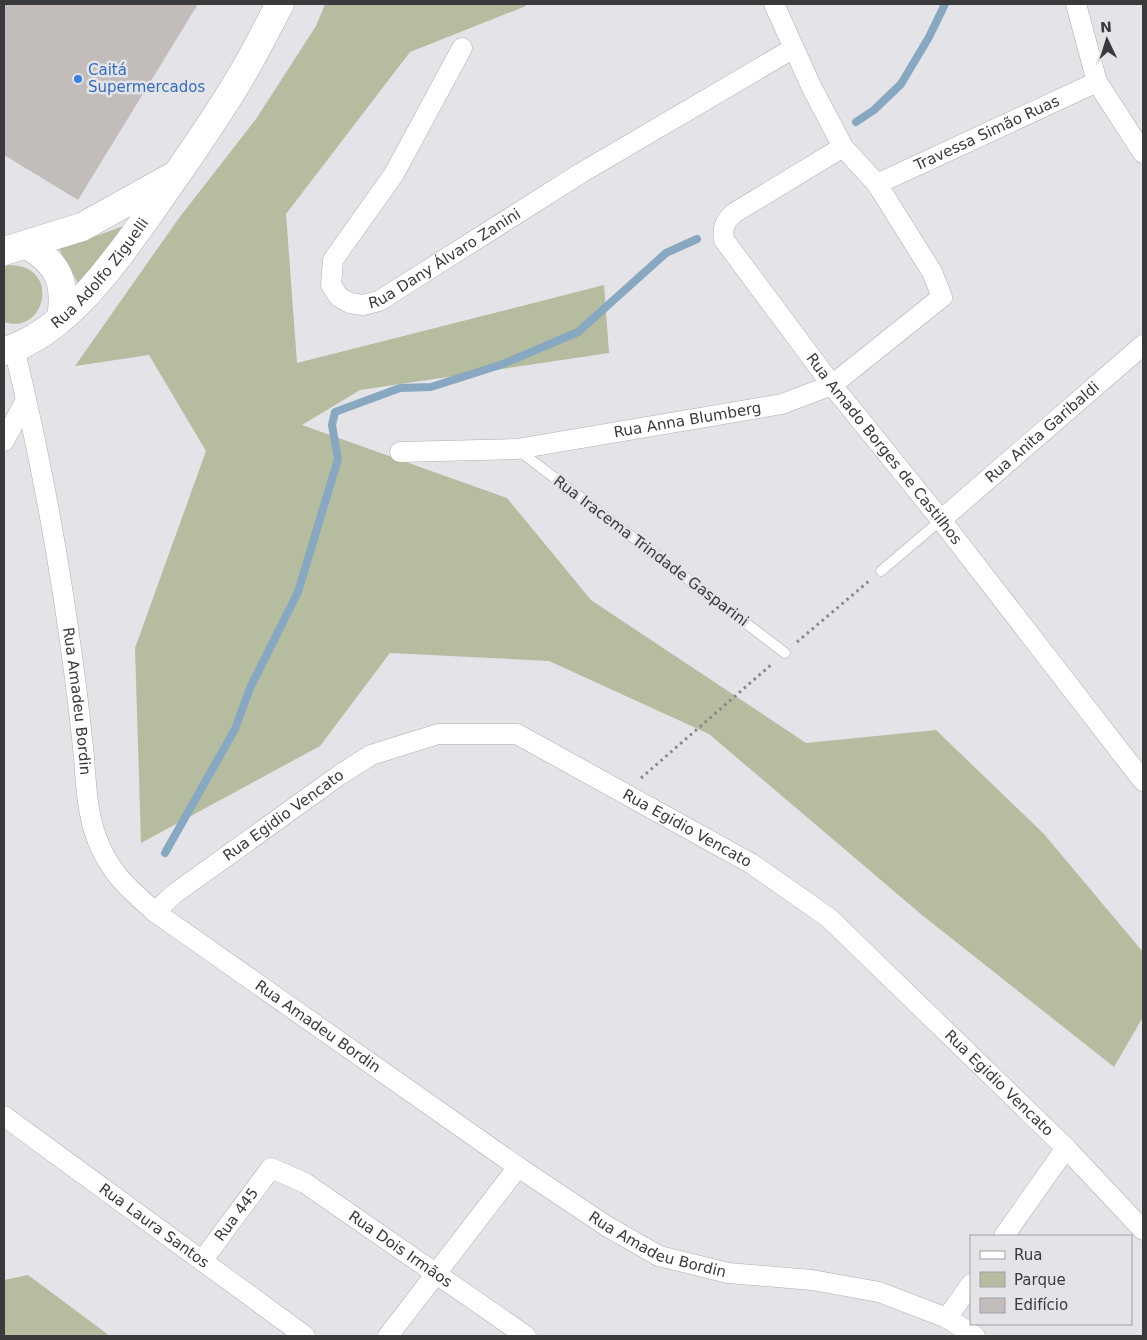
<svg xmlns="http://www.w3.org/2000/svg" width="1147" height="1340" font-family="'DejaVu Sans',sans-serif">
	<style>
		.green { fill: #b6bc9f }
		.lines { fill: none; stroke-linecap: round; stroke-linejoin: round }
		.stream { stroke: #88a8c2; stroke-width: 8 }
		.building { fill: #c2bdbb }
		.service-casing { stroke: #aeaeb2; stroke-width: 11 }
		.minor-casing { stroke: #aeaeb2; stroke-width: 21 }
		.secondary-casing { stroke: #aeaeb2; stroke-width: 29 }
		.path { stroke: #87878a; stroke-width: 3; stroke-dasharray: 2.5 4; stroke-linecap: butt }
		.service { stroke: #fff; stroke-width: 10 }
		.minor { stroke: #fff; stroke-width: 20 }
		.secondary { stroke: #fff; stroke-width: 28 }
		.shop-dot { fill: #3f7fe0; stroke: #e4e4e8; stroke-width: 2 }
		.labels { text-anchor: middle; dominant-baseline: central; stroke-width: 5; stroke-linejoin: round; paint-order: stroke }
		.shop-label { font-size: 15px; fill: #366cbe; stroke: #e4e4e8; text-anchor: start }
		.street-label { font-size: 15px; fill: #3a3a3c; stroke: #e4e4e8 }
	</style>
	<rect width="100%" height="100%" fill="#e4e4e8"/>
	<g class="green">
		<polygon points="325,4 525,4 526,6 410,52 286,214 297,363 604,285 609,353 360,390 302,425 507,498 591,600 806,743 936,730 1044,834 1143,952 1143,1017 1114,1067 922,915 709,734 549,661 390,653 320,746 141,843 135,648 206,451 149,355 75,366 179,218 256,119 316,26"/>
		<polygon points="139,220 81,289 58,247 91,238"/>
		<path d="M8,265C62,264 46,336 4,322V267Z"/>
		<polygon points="28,1275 110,1336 4,1336 4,1280"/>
	</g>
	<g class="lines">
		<g class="stream">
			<polyline points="856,122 874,110 901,84 929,37 945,4"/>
			<polyline points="165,853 235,729 250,688 298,592 338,459 332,425 335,412 400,388 431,387 503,364 578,332 666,253 697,239"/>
		</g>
	</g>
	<polygon class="building" points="4,4 198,4 78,200 4,155"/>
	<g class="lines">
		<g class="service-casing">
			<g id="service">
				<polyline points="518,450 785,653"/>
				<polyline points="881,571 941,520"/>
			</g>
		</g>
		<g class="minor-casing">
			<g id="minor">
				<polyline points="1076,4 1097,82 1143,153"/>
				<path id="s1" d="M462,48L394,174L333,260L331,285L339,297L350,303L363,305L379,301L581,173L794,48"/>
				<path id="s2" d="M843,147L734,213C725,221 722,228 724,240L832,385L941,520L1143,781"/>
				<path id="s3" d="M877,184L1097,82"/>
				<path id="s4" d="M14,348C40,454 60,563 74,671C78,700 81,728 84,757C86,784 87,813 97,839C110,873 128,888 155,912L518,1167L608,1227L659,1256L728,1273L812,1280L879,1292L947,1318L975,1336"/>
				<polyline points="4,441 26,400"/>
				<path id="s5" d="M400,452L517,449L782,404L832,385L942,297L932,272L877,184L843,147L811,86L774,4"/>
				<path id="s6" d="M941,520L1143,345"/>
				<path id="s7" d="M155,912L174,894L341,774L371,755L438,734H517L752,864L829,918L1066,1148L1143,1230"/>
				<path id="s8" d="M4,1116L305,1336"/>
				<polyline points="1004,1236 1066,1148"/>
				<path id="s9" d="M202,1261L271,1168L305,1183L526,1336"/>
				<polyline points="947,1318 971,1284"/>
				<polyline points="388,1336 518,1167"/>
			</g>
		</g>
		<g class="secondary-casing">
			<g id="secondary">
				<path d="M27,245C58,263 67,282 61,318"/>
				<polyline points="4,251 82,227 172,177"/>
				<path id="s10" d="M4,351C68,334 122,252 159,200C188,158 219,115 244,71C257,49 268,26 280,4"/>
			</g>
		</g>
		<g class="path">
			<polyline points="797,642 869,581"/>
			<polyline points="641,778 772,664"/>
		</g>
		<use href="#service" class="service"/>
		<use href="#minor" class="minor"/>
		<use href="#secondary" class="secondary"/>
	</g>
	<circle class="shop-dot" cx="78" cy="79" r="5"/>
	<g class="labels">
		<g class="shop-label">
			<text x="88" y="70">Caitá<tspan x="88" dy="17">Supermercados</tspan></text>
		</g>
		<g class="street-label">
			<text stroke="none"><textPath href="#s3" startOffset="121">Travessa Simão Ruas</textPath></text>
			<text stroke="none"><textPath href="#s1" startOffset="408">Rua Dany Álvaro Zanini</textPath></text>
			<text stroke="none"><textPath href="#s10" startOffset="126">Rua Adolfo Ziguelli</textPath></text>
			<text stroke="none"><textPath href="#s5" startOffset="290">Rua Anna Blumberg</textPath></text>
			<text stroke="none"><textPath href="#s6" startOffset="134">Rua Anita Garibaldi</textPath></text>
			<text stroke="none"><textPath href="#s2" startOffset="421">Rua Amado Borges de Castilhos</textPath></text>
			<text transform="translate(651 551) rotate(37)">Rua Iracema Trindade Gasparini</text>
			<text stroke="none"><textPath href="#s4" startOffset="359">Rua Amadeu Bordin</textPath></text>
			<text stroke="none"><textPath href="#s7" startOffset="161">Rua Egidio Vencato</textPath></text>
			<text stroke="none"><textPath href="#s7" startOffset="611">Rua Egidio Vencato</textPath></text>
			<text stroke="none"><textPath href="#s4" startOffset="792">Rua Amadeu Bordin</textPath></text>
			<text stroke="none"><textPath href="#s7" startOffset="1016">Rua Egidio Vencato</textPath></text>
			<text stroke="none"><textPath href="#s9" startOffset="58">Rua 445</textPath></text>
			<text stroke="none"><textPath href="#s8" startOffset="186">Rua Laura Santos</textPath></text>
			<text stroke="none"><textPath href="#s4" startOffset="1198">Rua Amadeu Bordin</textPath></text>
			<text stroke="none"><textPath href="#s9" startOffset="269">Rua Dois Irmãos</textPath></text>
		</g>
	</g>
	<rect width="1147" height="1340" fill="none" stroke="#3a3a3c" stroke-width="10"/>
	<rect x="970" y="1235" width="162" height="90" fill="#e4e4e8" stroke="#a0a0a3"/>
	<rect x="980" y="1251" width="25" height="8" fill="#ffffff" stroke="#a0a0a3"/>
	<text x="1014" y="1260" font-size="15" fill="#3a3a3c">Rua</text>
	<rect x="980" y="1272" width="25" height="15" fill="#b6bc9f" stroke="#a0a0a3"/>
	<text x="1014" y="1285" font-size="15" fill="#3a3a3c">Parque</text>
	<rect x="980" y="1298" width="25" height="15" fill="#c2bdbb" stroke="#a0a0a3"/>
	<text x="1014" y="1310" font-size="15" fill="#3a3a3c">Edifício</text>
	<g transform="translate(1107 40) rotate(356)" stroke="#e4e4e8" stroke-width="4" paint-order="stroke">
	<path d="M0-4L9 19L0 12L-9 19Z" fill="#3a3a3c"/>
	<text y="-8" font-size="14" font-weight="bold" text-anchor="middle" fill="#3a3a3c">N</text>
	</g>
</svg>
